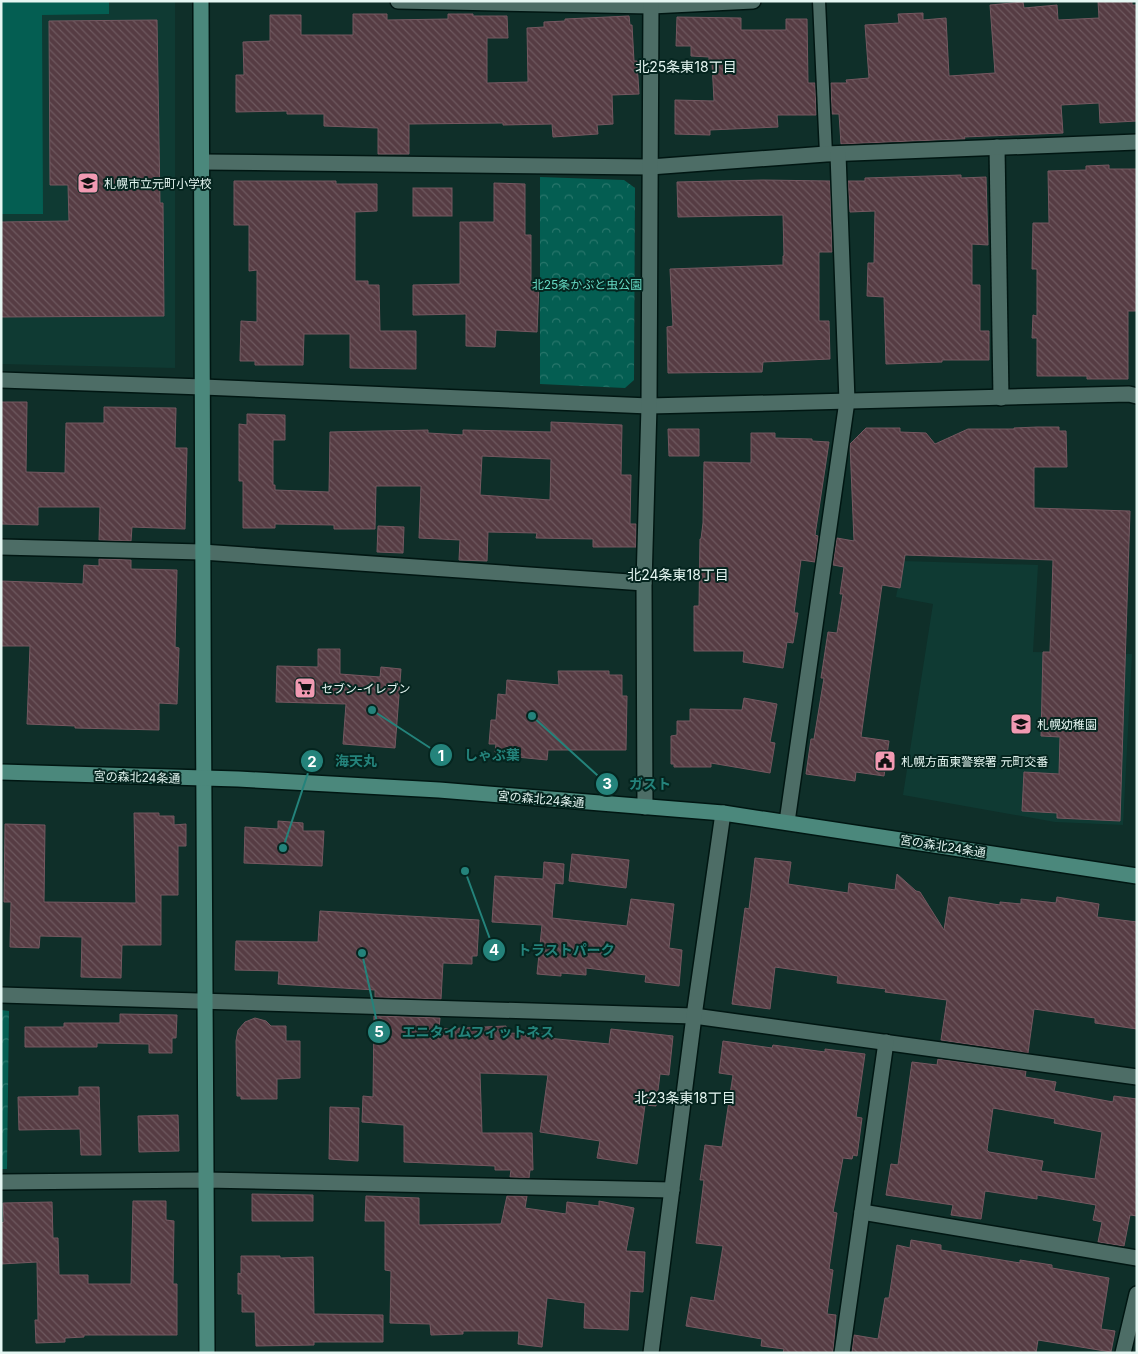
<svg xmlns="http://www.w3.org/2000/svg" width="1138" height="1354" font-family="Inter,'Noto Sans JP',sans-serif">
	<style>
		.built { fill: #0f3a33 }
		.grass { fill: #045e52 }
		.forest { fill: url(#forest-crowns) }
		.building { fill: url(#building-back-hatch); stroke: #745860; fill-rule: evenodd }
		.lines { fill: none; stroke-linecap: round; stroke-linejoin: round }
		.lane-casing { stroke: #001612; stroke-width: 15 }
		.street-casing { stroke: #001612; stroke-width: 18 }
		.secondary-casing { stroke: #001612; stroke-width: 18 }
		.lane { stroke: #4d6d66; stroke-width: 12 }
		.street { stroke: #4d6d66; stroke-width: 15 }
		.secondary { stroke: #4b887c; stroke-width: 15 }
		.labels { text-anchor: middle; dominant-baseline: central; stroke-width: 4; stroke-linejoin: round; paint-order: stroke }
		.poi-label { font-size: 12px; fill: #e5f6f2; stroke: #05251f; text-anchor: start }
		.park-label { font-size: 12px; fill: #66dac4; stroke: #05251f }
		.street-label { font-size: 12px; fill: #e5f6f2; stroke: #05251f }
		.neighbourhood-label { font-size: 14px; fill: #e5f6f2; stroke: #05251f }
		.leader { fill: none; stroke: #24837b; stroke-width: 2 }
		.callout-dot { fill: #24837b; stroke: #05251f; stroke-width: 2 }
		.mark-label { font-size: 15px; text-anchor: middle; font-weight: bold; fill: #fff }
		.callout-label { font-size: 14px; text-anchor: middle; font-weight: bold; fill: #24837b; stroke: #05251f; stroke-width: 4; stroke-linejoin: round; paint-order: stroke }
	</style>
	<defs>
		<pattern id="forest-crowns" width="20" height="18" patternUnits="userSpaceOnUse" patternTransform="scale(1.25)"><rect width="20" height="18" fill="#045e52"/><path d="M2 6a3 3 0 1 1 6 0M12 15a3 3 0 1 1 6 0" fill="none" stroke="#28766b"/></pattern>
		<pattern id="building-back-hatch" width="6" height="6" patternUnits="userSpaceOnUse" patternTransform="scale(1.25)"><rect width="6" height="6" fill="#563c43"/><path d="M-1 5l2 2M0 0l6 6M5-1l2 2" fill="none" stroke="#6e595f"/></pattern>
	</defs>
	<rect width="100%" height="100%" fill="#0f2f29"/>
	<g class="built">
		<polygon points="1,1 175,1 175,368 1,364"/>
		<polygon points="903,561 1038,565 1033,652 1132,654 1123,825 1055,822 903,795 933,604 896,597"/>
	</g>
	<polygon class="grass" points="1,1 109,1 109,14 42,15 43,214 1,214"/>
	<g class="forest">
		<polygon points="540,177 624,180 635,188 634,380 625,388 540,384"/>
		<polygon points="1,1010 9,1011 7,1169 1,1169"/>
	</g>
	<g class="building">
		<polygon points="1098,1 1132,1 1132,5 1137,5 1137,121 1100,123 1099,103 1061,105 1063,133 964,137 965,139 960,139 841,144 839,114 832,114 831,83 847,83 846,80 869,78 865,25 899,23 898,14 923,13 923,20 946,18 949,76 995,73 990,5 1023,2 1024,8 1057,5 1058,20 1099,18"/>
		<polygon points="353,14 387,14 387,20 448,19 448,14 473,14 473,16 507,16 508,38 487,38 487,83 528,82 527,28 544,27 544,22 565,21 565,19 629,16 630,25 632,25 634,61 637,61 639,94 612,95 613,124 597,125 598,134 553,137 552,124 503,125 503,123 409,124 409,154 378,154 378,128 324,126 324,114 287,114 287,111 236,112 236,75 244,75 243,42 270,41 270,15 301,15 301,35 353,35"/>
		<polygon points="677,17 741,18 741,30 786,30 786,19 807,19 808,83 815,83 816,115 777,115 778,127 710,130 710,135 675,134 675,100 714,101 712,63 709,63 709,57 691,56 691,46 676,46"/>
		<polygon points="157,20 160,203 163,203 164,316 1,317 1,222 69,221 68,185 50,185 49,21"/>
		<polygon points="1109,165 1109,169 1137,169 1137,311 1128,311 1128,379 1087,379 1087,376 1037,376 1037,338 1032,338 1033,315 1037,316 1037,269 1032,269 1033,223 1049,223 1048,171 1086,170 1086,166"/>
		<polygon points="961,175 961,178 986,177 988,245 972,244 972,285 980,285 980,331 989,331 989,360 942,360 942,362 886,364 884,297 867,296 868,263 874,263 875,211 850,212 848,181 865,181 865,178"/>
		<polygon points="763,180 830,181 832,252 819,252 819,321 829,321 830,359 763,362 762,372 668,373 667,327 673,326 670,269 783,265 783,256 784,256 783,215 678,217 677,182"/>
		<polygon points="234,181 336,181 336,184 377,184 377,211 355,212 355,281 368,281 368,285 379,285 380,331 416,331 416,369 350,368 350,334 304,334 303,365 255,365 255,361 240,361 241,321 257,322 257,270 249,271 249,225 234,225"/>
		<polygon points="494,183 525,184 525,235 531,235 531,284 539,285 537,332 496,330 495,347 466,346 466,314 413,315 413,285 460,284 460,222 494,222"/>
		<rect x="413" y="188" width="39" height="28"/>
		<polygon points="1,402 27,402 26,472 65,473 66,423 104,423 104,407 176,408 175,448 187,448 185,529 132,527 131,541 99,540 100,507 38,507 38,525 1,524"/>
		<path d="M247,414L285,415V440H273V485H275V490L329,492L330,432L428,430V433L463,435V430L551,432V422L622,425L621,475H631L630,524H636V547H593V539L536,538L537,533L488,532L487,561L459,560L460,540L419,538L421,486H376L375,529H334V525L275,524V528H243V481H239V424L247,425ZM482,456L551,459L550,500L480,495Z"/>
		<polygon points="1037,427 1059,427 1059,431 1066,431 1067,467 1034,467 1034,508 1130,511 1120,821 1057,818 1057,813 1022,811 1024,772 1059,774 1060,737 1041,736 1043,652 1050,652 1053,560 905,555 900,588 882,585 861,737 889,741 884,776 856,772 855,781 806,774 811,739 814,739 824,678 821,678 828,632 837,633 843,594 840,594 844,567 833,565 837,538 854,541 850,444 866,428 900,428 900,432 926,433 935,444 968,429 1014,429 1014,428"/>
		<polygon points="668,429 699,429 699,456 669,456"/>
		<polygon points="751,433 775,433 775,438 812,439 812,441 829,442 815,535 818,536 815,562 801,560 794,613 798,613 793,643 787,642 783,668 743,662 744,651 694,651 694,606 699,606 700,539 701,539 703,523 704,462 751,463"/>
		<polygon points="378,526 404,527 403,553 377,552"/>
		<polygon points="99,559 131,560 131,569 177,570 175,647 179,648 177,704 159,703 159,730 75,728 75,726 27,724 30,646 1,646 1,581 83,584 84,565 99,566"/>
		<polygon points="318,649 340,649 340,674 380,677 381,667 401,669 395,748 343,744 346,704 276,702 277,666 318,667"/>
		<polygon points="558,671 609,671 609,675 622,675 622,696 627,696 626,750 548,750 547,760 506,756 507,753 495,752 496,744 489,744 491,720 496,720 498,694 506,695 507,680 559,685"/>
		<polygon points="744,698 777,704 770,742 775,743 770,773 711,763 711,767 674,767 674,764 671,764 671,736 677,735 677,721 690,721 690,709 742,710"/>
		<polygon points="134,813 159,813 159,816 174,816 174,825 186,824 186,846 178,846 178,895 161,895 161,945 122,945 121,978 81,977 82,937 40,936 39,948 10,947 11,902 4,902 5,824 45,825 44,902 136,903"/>
		<polygon points="278,821 303,823 303,831 324,831 322,866 244,863 245,827 278,829"/>
		<polygon points="572,854 629,860 626,888 569,881"/>
		<polygon points="755,858 791,862 788,884 848,893 849,883 895,890 897,874 916,891 920,892 944,930 949,897 1000,905 1000,902 1021,904 1021,899 1056,903 1057,897 1099,904 1097,917 1137,922 1137,1029 1095,1023 1095,1018 1034,1009 1028,1053 941,1040 947,1000 885,992 886,989 837,983 838,976 775,967 770,1009 732,1004 745,908 749,909"/>
		<polygon points="544,862 564,864 563,884 555,883 552,918 627,926 631,899 674,904 669,948 682,950 679,986 645,982 646,975 586,968 586,975 561,973 561,976 537,974 542,925 492,922 495,876 543,879"/>
		<polygon points="320,911 479,920 477,956 472,956 472,964 443,963 441,999 375,997 375,990 278,984 279,971 235,970 236,941 318,942"/>
		<polygon points="120,1014 177,1015 176,1038 172,1038 172,1053 149,1053 149,1044 97,1043 97,1047 25,1047 25,1027 64,1027 64,1023 120,1023"/>
		<polygon points="374,1016 440,1018 439,1028 441,1029 506,1026 506,1033 547,1034 547,1038 609,1044 611,1029 673,1036 669,1075 660,1074 656,1106 645,1105 637,1164 597,1158 600,1141 540,1132 548,1075 480,1073 482,1133 532,1133 533,1170 530,1170 529,1178 510,1177 511,1170 495,1170 495,1166 404,1162 404,1125 362,1122 363,1096 373,1097"/>
		<polygon points="255,1018 266,1021 271,1026 286,1026 286,1041 300,1041 300,1078 277,1079 277,1099 241,1099 241,1096 237,1096 236,1041 238,1030 245,1022"/>
		<polygon points="723,1041 772,1048 773,1045 825,1052 825,1049 865,1054 856,1117 862,1118 857,1156 853,1155 852,1159 843,1158 833,1212 837,1213 829,1269 833,1270 827,1314 836,1315 833,1353 783,1353 784,1349 761,1346 762,1339 686,1326 691,1297 714,1301 723,1246 696,1243 704,1180 700,1180 705,1145 722,1147 733,1075 719,1073"/>
		<path d="M938,1059L1026,1071L1025,1077L1056,1082L1054,1091L1113,1102L1114,1096L1137,1099V1216L1130,1215L1124,1246L1098,1242L1102,1222L1093,1220L1096,1205L1037,1195V1199L985,1191L981,1219L951,1215L953,1205L886,1195L891,1164L898,1165L912,1062L937,1065ZM993,1108L1055,1119L1054,1123L1102,1132L1095,1179L1041,1171L1043,1161L989,1152L987,1150Z"/>
		<polygon points="79,1087 99,1087 101,1155 81,1155 80,1129 19,1130 18,1097 79,1096"/>
		<polygon points="330,1107 359,1108 358,1161 329,1159"/>
		<polygon points="178,1115 179,1151 139,1152 138,1116"/>
		<polygon points="252,1194 313,1195 313,1221 252,1221"/>
		<polygon points="366,1196 419,1198 419,1225 501,1224 507,1196 527,1196 525,1208 566,1214 567,1202 599,1206 599,1201 634,1208 626,1251 645,1252 643,1292 630,1291 628,1330 584,1328 585,1303 547,1298 542,1347 518,1344 519,1331 463,1331 463,1334 431,1335 430,1324 390,1323 391,1271 385,1270 385,1221 365,1221"/>
		<polygon points="133,1201 166,1201 166,1220 174,1221 173,1284 177,1284 177,1335 84,1335 84,1337 65,1338 65,1342 36,1343 35,1320 38,1320 37,1262 1,1264 1,1223 4,1222 3,1203 52,1202 53,1238 58,1238 59,1275 88,1275 88,1284 131,1284"/>
		<polygon points="911,1240 941,1245 941,1250 1020,1263 1020,1260 1052,1265 1052,1268 1109,1278 1101,1329 1115,1331 1111,1352 1038,1340 1036,1353 852,1353 854,1335 878,1339 885,1298 889,1298 897,1245 910,1248"/>
		<polygon points="241,1256 280,1256 280,1258 313,1257 314,1314 383,1315 383,1342 314,1342 314,1345 256,1346 255,1312 242,1312 242,1294 238,1294 238,1273 241,1274"/>
	</g>
	<g class="lines">
		<g class="lane-casing">
			<polyline id="lane" points="819,1 826,154"/>
		</g>
		<g class="street-casing">
			<g id="street">
				<polyline points="398,1 651,6 753,1"/>
				<polyline points="997,147 1001,398"/>
				<polyline points="202,162 650,167 826,154 1137,142"/>
				<polyline points="1,380 203,387 649,406 1129,394 1137,396"/>
				<polyline points="1,547 202,552 644,583"/>
				<polyline points="645,807 644,583 649,406 651,1"/>
				<polyline points="787,822 847,401 838,154"/>
				<polyline points="1,995 694,1016 1137,1077"/>
				<polyline points="1,1182 205,1180 672,1190"/>
				<polyline points="862,1212 1137,1258"/>
				<polyline points="651,1353 694,1016 723,813"/>
				<polyline points="842,1353 886,1042"/>
				<polyline points="1123,1353 1137,1294"/>
			</g>
		</g>
		<g class="secondary-casing">
			<g id="secondary">
				<path d="M201,1C203,452 203,902 207,1353"/>
				<polyline points="1,772 238,779 439,790 723,813 1137,876"/>
			</g>
		</g>
		<use href="#lane" class="lane"/>
		<use href="#street" class="street"/>
		<use href="#secondary" class="secondary"/>
	</g>
	<defs>
		<g id="school-square" transform="scale(1.125)"><rect x="-9" y="-9" width="18" height="18" rx="4" fill="#f19ab2" stroke="#05251f"/><path d="M0-5L7-2L0 1L-7-2ZM-4 1L0 2.5L4 1V4Q0 6-4 4Z" fill="#111"/></g>
		<g id="supermarket-square" transform="scale(1.125)"><rect x="-9" y="-9" width="18" height="18" rx="4" fill="#f19ab2" stroke="#05251f"/><path d="M-6-5.5h2.5l.6 2H6L4.5 2H-2.5L-4.4-4H-6ZM-1.5 3.2a1.3 1.3 0 1 0 .1 0ZM3 3.2a1.3 1.3 0 1 0 .1 0Z" fill="#111"/></g>
		<g id="civic-square" transform="scale(1.125)"><rect x="-9" y="-9" width="18" height="18" rx="4" fill="#f19ab2" stroke="#05251f"/><path d="M-.6-6.5H3V-4.5H.6V-3L4-1V1h2V6H-6V1h2V-1L-.6-3ZM-1.2 2.5V6h2.4V2.5Z" fill="#111"/></g>
	</defs>
	<g fill-rule="evenodd">
		<use href="#school-square" x="88" y="183"/>
		<use href="#supermarket-square" x="305" y="688"/>
		<use href="#school-square" x="1021" y="724"/>
		<use href="#civic-square" x="885" y="761"/>
	</g>
	<g class="labels">
		<g class="poi-label">
			<text x="104" y="183">札幌市立元町小学校</text>
			<text x="321" y="688">セブン-イレブン</text>
			<text x="1037" y="724">札幌幼稚園</text>
			<text x="901" y="761">札幌方面東警察署 元町交番</text>
		</g>
		<g class="park-label">
			<text x="587" y="284">北25条かぶと虫公園</text>
		</g>
		<g class="street-label">
			<text transform="translate(137 777) rotate(2)">宮の森北24条通</text>
			<text transform="translate(541 799) rotate(5)">宮の森北24条通</text>
			<text transform="translate(943 846) rotate(9)">宮の森北24条通</text>
		</g>
		<g class="neighbourhood-label">
			<text x="686" y="66">北25条東18丁目</text>
			<text x="678" y="574">北24条東18丁目</text>
			<text x="685" y="1097">北23条東18丁目</text>
		</g>
	</g>
	<path class="leader" d="M372 710L441 755M283 848L312 761M532 716L607 784M465 871L494 950M362 953L379 1032"/>
	<g class="callout-dot">
		<circle cx="372" cy="710" r="5"/>
		<circle cx="283" cy="848" r="5"/>
		<circle cx="532" cy="716" r="5"/>
		<circle cx="465" cy="871" r="5"/>
		<circle cx="362" cy="953" r="5"/>
		<circle cx="441" cy="755" r="12"/>
		<circle cx="312" cy="761" r="12"/>
		<circle cx="607" cy="784" r="12"/>
		<circle cx="494" cy="950" r="12"/>
		<circle cx="379" cy="1032" r="12"/>
	</g>
	<g class="mark-label">
		<text x="441" y="761">1</text>
		<text x="312" y="767">2</text>
		<text x="607" y="789">3</text>
		<text x="494" y="955">4</text>
		<text x="379" y="1037">5</text>
	</g>
	<g class="callout-label">
		<text x="492" y="760">しゃぶ葉</text>
		<text x="356" y="766">海天丸</text>
		<text x="650" y="789">ガスト</text>
		<text x="566" y="955">トラストパーク</text>
		<text x="478" y="1037">エニタイムフィットネス</text>
	</g>
	<rect width="1138" height="1354" fill="none" stroke="#e5f6f2" stroke-width="5"/>
</svg>
